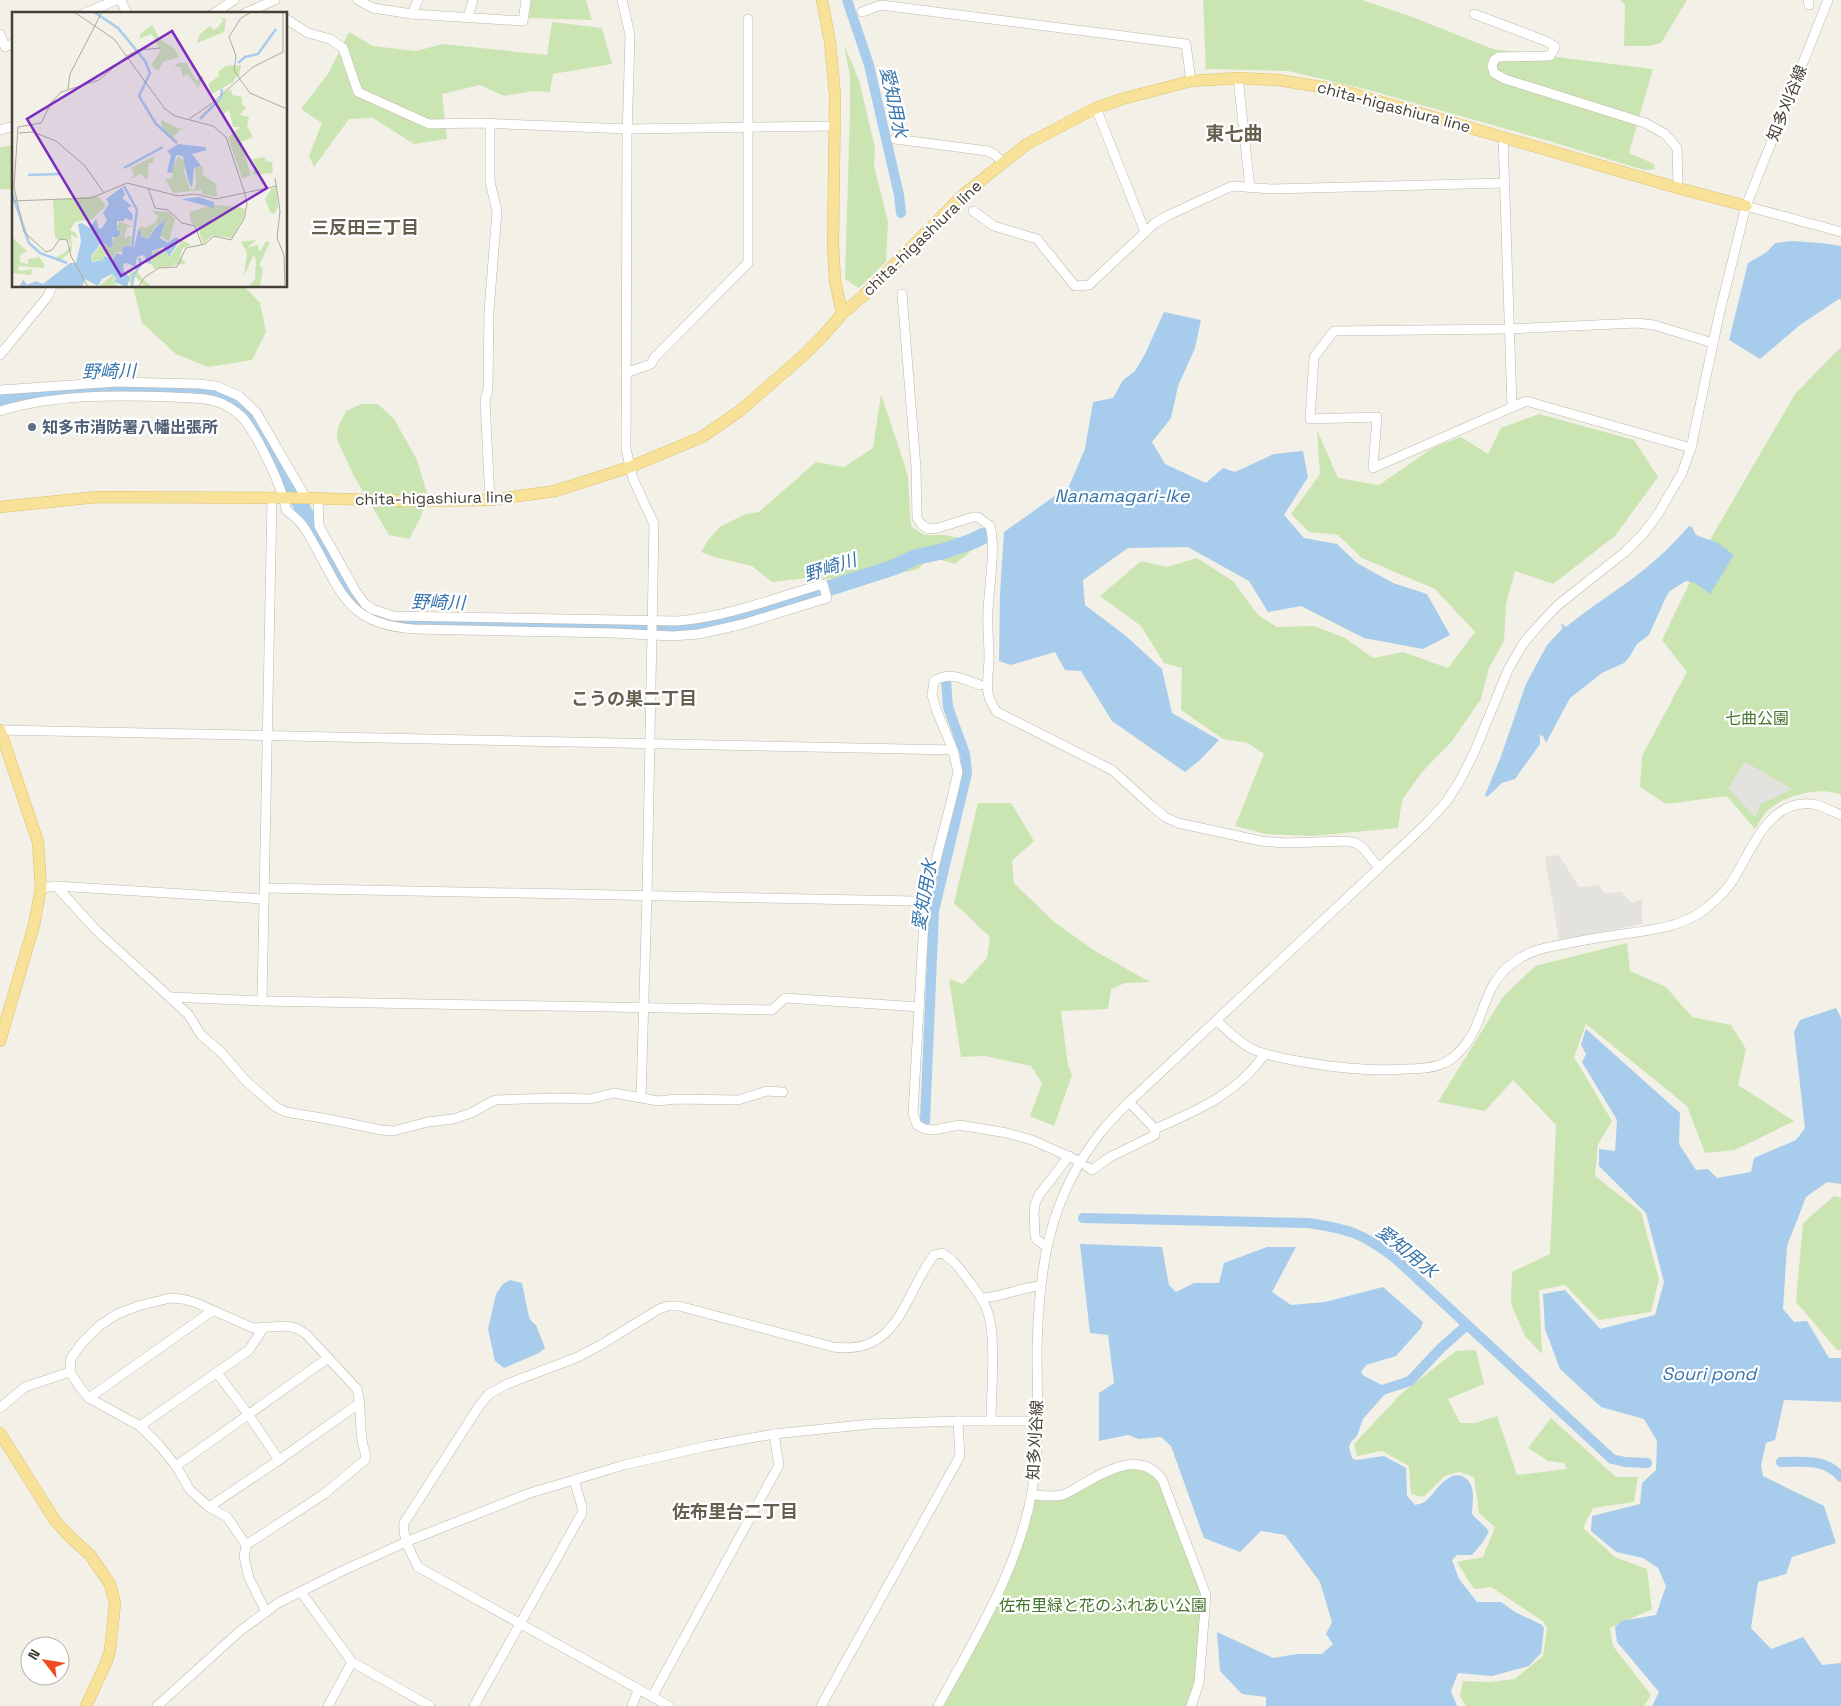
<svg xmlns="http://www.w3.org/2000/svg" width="1841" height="1706" font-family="'Space Grotesk','Noto Sans JP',sans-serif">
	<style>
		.green { fill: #cbe5b2 }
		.parking { fill: #e4e2df }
		.water { fill: #a7ccec }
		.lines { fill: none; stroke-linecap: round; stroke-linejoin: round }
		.canal { stroke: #a7ccec; stroke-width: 10 }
		.river { stroke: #a7ccec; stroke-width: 16 }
		.minor-casing { stroke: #beb8aa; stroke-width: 10 }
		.major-casing { stroke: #ddc06b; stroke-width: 12 }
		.minor { stroke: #fff; stroke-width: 9 }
		.major { stroke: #f8e29a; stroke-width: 11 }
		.service-dot { fill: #5c6f8a; stroke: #fff; stroke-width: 2 }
		.labels { text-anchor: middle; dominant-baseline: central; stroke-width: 4.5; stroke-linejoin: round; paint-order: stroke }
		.street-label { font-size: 16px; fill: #454036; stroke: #fff }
		.service-label { font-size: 16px; font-weight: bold; fill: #4e5e75; stroke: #fff; text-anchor: start }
		.park-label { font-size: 16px; fill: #44742d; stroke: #fff }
		.water-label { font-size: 18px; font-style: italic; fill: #3674ab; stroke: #fff }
		.neighbourhood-label { font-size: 18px; font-weight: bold; fill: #675f4e; stroke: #fff }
		.quarter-label { font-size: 19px; font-weight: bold; fill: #675f4e; stroke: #fff }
		.inset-river { fill: none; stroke: #a7ccec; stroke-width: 2.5 }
		.inset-road { fill: none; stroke: #adaaa0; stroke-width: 1 }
		.view { fill: #7b2cbf; fill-opacity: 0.15; stroke: #7b2cbf; stroke-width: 2.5 }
		.inset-edge { fill: none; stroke: #454036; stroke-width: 2.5 }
	</style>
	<rect width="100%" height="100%" fill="#f3f0e7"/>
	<g class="green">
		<polygon points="531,0 586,0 592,20 529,18"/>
		<polygon points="1203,0 1362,0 1415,18 1493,49 1653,69 1629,153 1654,164 1655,169 1644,170 1549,141 1365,89 1288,71 1207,69 1206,71"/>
		<polygon points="1620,0 1687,0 1661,43 1649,46 1624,46 1625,5"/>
		<polygon points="552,22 602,28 612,64 553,74 550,92 533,91 504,96 480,85 442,94 447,139 414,144 373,118 349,119 314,167 309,156 322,123 301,109 328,74 349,32 373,46 416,51 443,44 547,55"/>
		<polygon points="844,45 859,80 875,148 874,166 888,222 886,262 859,288 845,279 850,111 850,76"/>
		<polygon points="14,145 14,190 0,189 0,147"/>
		<polygon points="133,286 244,286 260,303 266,332 252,360 208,367 176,354 142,323"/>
		<path d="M1841,347V795C1822,785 1781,796 1766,812C1762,817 1759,823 1755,829L1727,796L1666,804L1640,787L1642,756L1687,672L1662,640L1711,538L1795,394Z"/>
		<polygon points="881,394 904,463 908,478 911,526 924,535 944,535 959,538 975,548 955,564 931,557 918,569 871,580 807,578 772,582 752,566 718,558 701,552 709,539 721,526 746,514 759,512 816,462 844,467 873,448"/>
		<polygon points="361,404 378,404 394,419 417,460 427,493 421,517 409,539 389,535 354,476 337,440 338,427 346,411"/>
		<polygon points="1539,414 1634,440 1658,477 1615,536 1553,584 1515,571 1506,604 1504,641 1489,668 1481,699 1452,741 1422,772 1402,800 1398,828 1312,836 1266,834 1235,826 1264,754 1248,743 1223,739 1181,710 1182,668 1164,663 1141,626 1100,596 1141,561 1167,567 1197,558 1233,581 1258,615 1277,627 1314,626 1345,638 1373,658 1403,652 1448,668 1475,632 1435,589 1362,558 1338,535 1309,532 1291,514 1320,474 1317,430 1338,478 1379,485 1434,447 1461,437 1488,454 1501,428"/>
		<polygon points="978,803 1011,803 1034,841 1012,861 1014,883 1053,921 1095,951 1150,982 1125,983 1111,989 1108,1009 1061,1011 1068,1065 1072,1075 1054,1126 1030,1116 1042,1083 1031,1066 985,1056 961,1057 949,979 963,984 987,958 990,937 954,903"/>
		<polygon points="1627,943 1630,971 1666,987 1692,1017 1731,1025 1746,1049 1738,1085 1794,1121 1735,1150 1705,1153 1687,1106 1586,1024 1574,1057 1612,1121 1598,1144 1595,1176 1641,1212 1659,1279 1651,1312 1599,1320 1565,1285 1539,1290 1542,1354 1525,1336 1511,1304 1512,1272 1550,1254 1556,1125 1513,1080 1485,1111 1438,1102 1503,997 1535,966"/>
		<polygon points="1834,1196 1841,1198 1841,1350 1837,1350 1796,1302 1803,1223"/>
		<polygon points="1476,1350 1484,1384 1448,1399 1460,1423 1475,1423 1497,1416 1517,1475 1567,1469 1564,1463 1548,1461 1528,1448 1551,1418 1616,1477 1638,1477 1634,1502 1593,1508 1583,1528 1615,1557 1647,1569 1652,1609 1610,1628 1613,1646 1651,1695 1644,1706 1466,1706 1460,1696 1463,1681 1489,1682 1515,1679 1543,1656 1547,1628 1544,1622 1491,1587 1474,1589 1457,1562 1483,1557 1495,1527 1479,1513 1474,1477 1459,1472 1445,1476 1423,1497 1411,1494 1409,1466 1382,1451 1357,1456 1354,1444 1401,1394 1456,1351"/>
		<polygon points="1138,1464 1158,1474 1206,1595 1201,1665 1191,1706 938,1706 993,1603 1031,1494 1042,1497 1081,1485"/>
	</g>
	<g class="parking">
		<polygon points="1745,762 1792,789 1761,804 1755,817 1728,788"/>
		<polygon points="1559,855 1579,887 1598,885 1605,893 1621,892 1632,903 1642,899 1642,924 1559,940 1545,857"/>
	</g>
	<g class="water">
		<polygon points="1791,241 1822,243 1841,246 1841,300 1839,299 1800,325 1760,359 1729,340 1748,263 1767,252 1775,243"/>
		<polygon points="1164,312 1201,320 1195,348 1178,386 1171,418 1152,442 1165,464 1206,483 1223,468 1235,472 1274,454 1303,451 1308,477 1284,515 1304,538 1337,544 1357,563 1393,583 1427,594 1450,635 1423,649 1364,638 1301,606 1268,612 1249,581 1188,547 1128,548 1083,580 1085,605 1126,636 1162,669 1172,713 1219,740 1200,760 1185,772 1112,721 1081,671 1065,670 1055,652 1011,665 999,661 1000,594 1004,532 1069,486 1085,449 1093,402 1113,398 1123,380 1135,371 1145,354"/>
		<path d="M1689,526L1692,527L1696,535L1718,543L1734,555L1710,594L1695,583L1686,581L1670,591L1666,597L1649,635L1637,644L1630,656L1624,663L1602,673L1570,698L1546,743L1543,736L1540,735V744L1515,779L1502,783L1487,797L1485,795L1500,759L1526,684L1547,645L1563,628L1561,625L1562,624L1566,627C1590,607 1617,591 1641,572C1659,558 1674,543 1689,526Z"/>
		<polygon points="1836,1008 1841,1018 1841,1184 1827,1182 1806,1197 1787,1246 1783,1309 1794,1322 1807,1321 1829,1358 1841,1358 1841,1402 1784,1400 1775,1440 1766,1443 1761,1465 1763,1476 1824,1506 1836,1543 1792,1557 1786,1574 1758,1582 1751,1628 1771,1649 1803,1637 1822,1665 1841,1663 1841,1706 1652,1706 1659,1692 1617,1642 1615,1627 1622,1621 1656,1615 1666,1586 1658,1568 1643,1558 1616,1552 1591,1531 1592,1516 1640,1504 1642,1483 1656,1470 1657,1441 1644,1419 1601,1407 1560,1369 1545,1329 1543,1294 1565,1290 1600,1329 1655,1315 1664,1282 1646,1213 1599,1166 1599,1149 1615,1151 1617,1120 1582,1062 1586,1054 1581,1045 1586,1029 1680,1113 1679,1144 1696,1170 1708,1169 1717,1178 1751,1172 1754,1158 1796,1140 1805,1128 1794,1032 1800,1020"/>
		<path d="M1080,1244L1162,1247L1169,1285L1176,1292L1194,1283H1219L1224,1263L1267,1247H1296L1272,1292L1291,1305L1325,1302L1383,1287L1423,1322L1421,1328L1396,1356L1366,1365L1361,1372L1364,1376L1384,1386L1386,1393L1363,1419L1357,1436L1351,1442L1349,1447L1352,1458L1356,1460L1384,1456L1406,1468L1407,1496L1415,1505C1419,1504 1423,1503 1426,1501C1436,1492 1448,1469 1464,1477C1477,1485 1472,1502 1472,1514L1489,1531L1483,1542L1472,1555H1457L1452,1560L1459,1579L1477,1602H1501L1515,1612L1542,1625L1544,1628L1541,1653L1529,1666L1492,1676L1458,1673L1451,1691L1457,1706H1266V1697L1242,1694L1220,1671L1217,1632L1273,1658L1297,1654H1322L1333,1644L1326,1634L1332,1622L1320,1582L1285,1535L1261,1531L1240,1552L1204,1538L1171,1446L1161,1437L1139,1439L1128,1435L1099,1441V1393L1114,1383L1108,1335L1090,1333Z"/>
		<polygon points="510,1280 522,1283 529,1317 532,1322 536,1325 545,1348 539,1353 504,1368 495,1361 488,1329 496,1294 503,1284"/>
	</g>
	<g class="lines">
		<g class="canal">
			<polyline points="847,0 869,65 899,195 901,213"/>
			<polyline points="925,1121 934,911 967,773 965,754 948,707 946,680"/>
			<path d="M1083,1218L1308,1223C1349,1229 1362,1233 1395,1258L1612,1459L1625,1462L1647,1463"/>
			<polyline points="1373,1393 1410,1381 1441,1348 1467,1325"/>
			<path d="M1781,1462C1803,1462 1825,1458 1841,1477"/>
		</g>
		<path class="river" d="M0,402L75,391L116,389L205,391C226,396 243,406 256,423L349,594C363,612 375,620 397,623L675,628L713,624L761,610L892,568L916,557L944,551L973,541L983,536"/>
		<g class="minor-casing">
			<g id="minor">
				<polyline points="121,0 127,14"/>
				<polyline points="358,0 373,8 412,14 523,21 526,0"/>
				<polyline points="622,0 630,35 627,138 626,449 633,479 654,524 647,896 641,1097"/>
				<polyline points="1808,0 1809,5"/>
				<polyline points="862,12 881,5 1186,44 1191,81"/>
				<polyline points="83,14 116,0"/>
				<polyline points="213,14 234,0"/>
				<polyline points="243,14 275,0"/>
				<polyline points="412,14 418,0"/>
				<polyline points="1474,14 1548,42 1555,47 1550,56 1498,57 1494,60 1492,66 1494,73 1505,79 1645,123 1665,134 1677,148 1678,188"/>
				<polyline points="468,17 473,0"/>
				<polyline points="286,19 308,33 330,39 343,48 358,92 429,124 478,123 629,129 836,126"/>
				<polyline points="0,34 5,47 14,43"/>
				<polyline points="1238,78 1250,188"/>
				<polyline points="1096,108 1145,232"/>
				<polyline points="0,130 14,126"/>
				<polyline points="1503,136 1512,407"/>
				<polyline points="895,139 988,151 995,155 1004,163"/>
				<polyline points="1746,206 1841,232"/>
				<polyline points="973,211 994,226 1037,239 1075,286 1089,285 1155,223 1169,215 1232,186 1271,189 1504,183"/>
				<path d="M902,294L916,467L917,518L922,525L929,529L938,528L973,517H978L990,526C996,547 989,587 988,611C987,626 989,642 989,657C989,680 982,692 997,712L1112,770L1153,807L1165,817L1178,823L1261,841L1285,843L1346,841L1356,843L1363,848L1379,868"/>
				<polyline points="0,355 48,296 52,286"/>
				<polyline points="626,373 651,364 654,358 748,263 748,19"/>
				<polyline points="0,390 117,382 199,384 216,386 239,396 256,412 306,498"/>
				<path d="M0,411C55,394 116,395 173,397C189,398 210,397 225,405C231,408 238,413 243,418C258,436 283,488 286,510C303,523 305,528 315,546C343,596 349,624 414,629L613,633L672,636L699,634L743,624L827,598L823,584C775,598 727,617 677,621L393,616L372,609L365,604L355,590L319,526L318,498"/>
				<polyline points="1691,448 1526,401 1373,468 1377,417 1310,419 1314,357 1334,331 1508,329 1637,323 1654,325 1713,343"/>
				<polyline points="490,500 485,401 488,389 489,311 497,211 490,182 490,125"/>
				<path d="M980,685C963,679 951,671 934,681L932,695L936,709L953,750L958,772L952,798L925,903L913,1113L917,1125L925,1129L934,1130L959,1125L1007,1133L1032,1140L1081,1162"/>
				<polyline points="0,730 953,750"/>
				<polyline points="56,886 97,931 188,1014 201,1035 221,1052 247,1082 276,1107 286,1112 328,1119 381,1130 393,1131 428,1122 453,1119 471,1113 495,1100 556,1098 590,1099 614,1093 658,1101 676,1099 738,1100 767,1091 783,1092"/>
				<polyline points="41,888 56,886 264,899"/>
				<polyline points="265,888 915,901 925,903"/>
				<polyline points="171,997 262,1001 772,1010 785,998 920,1007"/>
				<polyline points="262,1001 272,499"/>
				<path d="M1217,1021C1228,1031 1238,1042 1252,1049C1265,1055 1279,1057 1292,1060C1330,1067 1367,1072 1405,1069C1416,1069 1428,1069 1439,1065C1446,1063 1453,1058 1458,1053C1489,1024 1477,982 1522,957C1535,949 1550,947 1565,944C1580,941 1595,938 1610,936C1640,931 1675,930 1701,912C1712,904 1723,894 1731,883C1751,853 1769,794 1817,805C1825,807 1833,812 1841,815"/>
				<polyline points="1129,1102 1155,1129"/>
				<path d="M1087,1167L1092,1170L1110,1157L1155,1135V1129C1198,1110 1237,1094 1265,1054"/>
				<polyline points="1046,1246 1037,1240 1035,1236 1034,1213 1035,1204 1039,1195 1069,1156"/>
				<path d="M982,1298C1003,1297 1021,1287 1040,1286"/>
				<polyline points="217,1373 248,1414 279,1460"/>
				<polyline points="89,1398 212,1311"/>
				<polyline points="0,1408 25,1387 70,1372"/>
				<polyline points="140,1426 249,1350 264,1327"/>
				<polyline points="176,1466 328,1358"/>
				<path d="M1031,1494C1041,1496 1052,1497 1062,1495C1069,1493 1076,1488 1083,1484C1107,1470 1141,1451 1162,1479L1206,1595L1199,1683L1191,1706"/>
				<polyline points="209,1507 279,1460 360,1403"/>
				<path d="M246,1545L227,1517L209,1507L190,1490L176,1466L159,1445L140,1426L89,1398L81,1389L70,1372L71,1358L82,1343L99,1326L117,1314L138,1306L170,1298L182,1299L194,1302L253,1328L286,1326L296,1328L306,1334L357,1389C362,1407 359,1427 363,1445C364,1451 367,1454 365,1460L324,1494L246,1545L244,1557L249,1578L266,1612"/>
				<polyline points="301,1592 352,1662 328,1706"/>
				<polyline points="352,1662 430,1706"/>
				<polyline points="652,1697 779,1465 774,1434"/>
				<polyline points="157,1706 240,1631 278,1603 344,1570 413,1539 530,1493 624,1465 707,1446 774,1434 871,1424 958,1421 1038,1421"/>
				<polyline points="474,1706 582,1513 582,1507 574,1480"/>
				<polyline points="632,1706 638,1690"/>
				<path d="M669,1706L418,1567C412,1554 402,1538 404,1523L479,1406L489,1394L507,1384L578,1357L604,1343L659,1309L668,1306H679L833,1347C899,1356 903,1296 934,1255L942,1253C954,1260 961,1270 969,1281C976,1290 983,1299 987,1310C997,1336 991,1391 991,1421"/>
				<polyline points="821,1706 960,1456 958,1421"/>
				<path d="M938,1706C975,1638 1018,1570 1032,1492C1040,1444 1037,1396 1037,1348C1039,1266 1049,1197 1102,1131C1110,1121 1119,1112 1128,1103L1427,823L1447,801L1459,782L1474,753L1508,670L1523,644L1538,626L1558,605L1625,552L1643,534L1658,514L1682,473L1691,448L1719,315L1746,206L1828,0"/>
			</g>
		</g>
		<g class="major-casing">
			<g id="major">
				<polyline points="822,0 830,42 835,95 833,245 835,280 842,314"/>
				<polyline points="0,507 97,497 305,498 410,501 490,500 555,491 630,467 702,437 741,410 805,354 823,336 842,314 863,296 964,194 1027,144 1096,108 1122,99 1191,81 1238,78 1278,80 1340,90 1678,188 1746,206"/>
				<polyline points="0,730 38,842 41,888 34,925 0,1041"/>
				<polyline points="0,1433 54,1519 68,1535 90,1555 110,1584 115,1603 110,1651 106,1663 86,1706"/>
			</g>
		</g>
		<use href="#minor" class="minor"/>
		<use href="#major" class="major"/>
	</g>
	<circle class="service-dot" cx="32" cy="427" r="5"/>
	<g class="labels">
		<g class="street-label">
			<text transform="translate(1787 103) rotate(-68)">知多刈谷線</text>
			<text transform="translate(1394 107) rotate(15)">chita-higashiura line</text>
			<text transform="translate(922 238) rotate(-44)">chita-higashiura line</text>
			<text transform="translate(434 498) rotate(-1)">chita-higashiura line</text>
			<text transform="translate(1035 1440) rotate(-87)">知多刈谷線</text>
		</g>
		<g class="service-label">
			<text x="42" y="427">知多市消防署八幡出張所</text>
		</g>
		<g class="park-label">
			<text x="1757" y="718">七曲公園</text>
			<text x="1103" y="1605">佐布里緑と花のふれあい公園</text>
		</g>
		<g class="water-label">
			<text transform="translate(894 102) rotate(78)">愛知用水</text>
			<text transform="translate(109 371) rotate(-1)">野崎川</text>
			<text x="1122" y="495">Nanamagari-Ike</text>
			<text transform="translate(830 567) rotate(-18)">野崎川</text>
			<text transform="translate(438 602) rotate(1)">野崎川</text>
			<text transform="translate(924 895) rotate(-80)">愛知用水</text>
			<text transform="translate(1407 1251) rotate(39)">愛知用水</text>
			<text x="1709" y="1373">Souri pond</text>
		</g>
		<g class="neighbourhood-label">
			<text x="365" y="227">三反田三丁目</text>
			<text x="634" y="698">こうの巣二丁目</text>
			<text x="735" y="1511">佐布里台二丁目</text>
		</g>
		<g class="quarter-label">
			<text x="1234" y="133">東七曲</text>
		</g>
	</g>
	<g transform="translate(12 12)">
		<rect width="275" height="275" fill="#f3f0e7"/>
		<path d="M209,6L214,7L212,20L185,31L188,22L198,14L202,18L205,16L211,9ZM140,13L149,28L163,37L167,45L151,50L146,59L139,53L148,40L144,29L139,22L127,27L129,21ZM166,51H175L184,69L190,63L192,66L186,75L175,62L171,65L168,55H162ZM229,53L227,65L225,63L221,70L200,82L196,72L207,64L206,60L214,54ZM219,77L220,83L230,85V93L234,95L228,103L237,105L235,114L241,125L229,130L239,164L231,166V169L216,126L228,115H221L217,98L210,103L205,93L210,82ZM149,108L167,117L172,115L162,124L163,131L150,115ZM142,144L141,151H137L135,168L128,162L118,167L122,162L119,156ZM166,144L174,150L172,160L178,177L182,178L184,172L183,156L191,154L190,162L204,172L205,185L190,182L189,178L161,181L153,167L161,166L160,157ZM254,145L253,149L260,150L261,161L242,163L240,160L244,155L240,147ZM260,176L264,177L266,195L262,202L258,200L253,187ZM86,184L94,194L80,207L63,210L58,218L64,221L65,227L59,222L60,238L50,247L56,250L43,246L54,240L59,233L55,227L46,228L43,225L41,188ZM202,193L227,195L233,197L231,207L220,226L201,223L191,232L186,215L180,212L177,200ZM140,199L157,200L163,207L157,230L149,224L154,207L142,216L136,227L130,224L129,217L124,220L129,214L133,216L144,210L146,204ZM107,209L121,215H115L112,224L115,228V224H119L118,235L111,233V240H104L100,247L93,243L90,248L80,249V244L90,231L101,235L102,224L106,225L110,221L105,216ZM0,225L15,239L8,243V250L16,252V247L27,245L33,253L31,256L8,254L6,258L9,259L20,257L19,263L0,261ZM170,228L179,233L171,236L168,245L174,251L143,257L139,253L141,239L152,237L157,246ZM244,228L235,236L246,233L248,240L254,229L258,230L247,254L251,256L248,275H236L243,267L244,250L242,242L232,264L235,241L229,230ZM124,259L132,268L140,275H133L124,265L119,271L115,269L118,260ZM100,263L103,266L101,270L107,275H86Z" fill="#cbe5b2"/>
		<path d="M166,132L193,135L195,138L180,142L189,154L182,156L180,176L176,168L171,144L164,143L160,161L155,160L159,143L155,139ZM110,175L113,183L110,186L120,194L115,196L121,203L120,209L113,206L112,209H105V217L109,220L106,225H100L101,234L97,235L90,230L79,244L80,250L90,248L93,244L101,248L104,241L110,243L111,234L122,235L126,219L129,217V224L136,227L143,216L154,207L148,226L156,231L164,225L168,228L157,245L151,235L140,239L139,252L135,251L132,243L125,245L123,255L115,251L111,252L112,260L118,265L115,275L102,270L104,266L100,262L90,267L86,274L73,267L70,275H7L11,268L15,273L24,269L31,272L58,251H64L69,229L66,212L70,211L78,216L84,207L87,217L90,216L95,208L91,201L97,192L94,187ZM187,185L202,190V196L169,187Z" fill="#a7ccec"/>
		<path class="inset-river" d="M82,0L106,16L133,49L138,61L127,84L144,112L165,131M226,51L233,45L246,42L264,17M188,107L209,86L210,77M112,156L151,135M16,163L48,162M112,174L125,198L120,235M0,181L17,231L28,241L55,251M120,275L121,264L129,252L127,246"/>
		<path class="inset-road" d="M62,0L102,27L153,97L163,104L201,114L214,125L232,179M115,44L126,38L149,36M227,66L222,58L224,44L217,25L228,7L239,0M227,66L238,81L275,97M56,77L58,62L90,0M177,107L199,92L241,55L271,40V0M6,115L2,175L12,220L34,240L40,238L48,227L55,228L59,244L76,275M6,115L29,111L39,91L49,80L87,68L115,44M7,121L21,120L44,129L73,154L92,181M263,166L268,199L265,226L272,243L273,275M136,176L143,196L156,198L170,211L183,214L190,233M0,189L79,186L115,171L166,184L183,182L204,187L265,174M126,275L133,265L147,256L165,255L174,236L193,232L202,224L219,228L232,207L235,191L232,179"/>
		<path class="view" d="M160,19L255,176L109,264L15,107Z"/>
		<rect width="275" height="275" class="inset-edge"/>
	</g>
	<g transform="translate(45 1661) rotate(301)"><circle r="24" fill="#ffffff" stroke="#b5b3af"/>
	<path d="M0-4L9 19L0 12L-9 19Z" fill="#ee4c23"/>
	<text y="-8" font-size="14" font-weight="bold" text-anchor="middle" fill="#454036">N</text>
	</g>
</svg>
